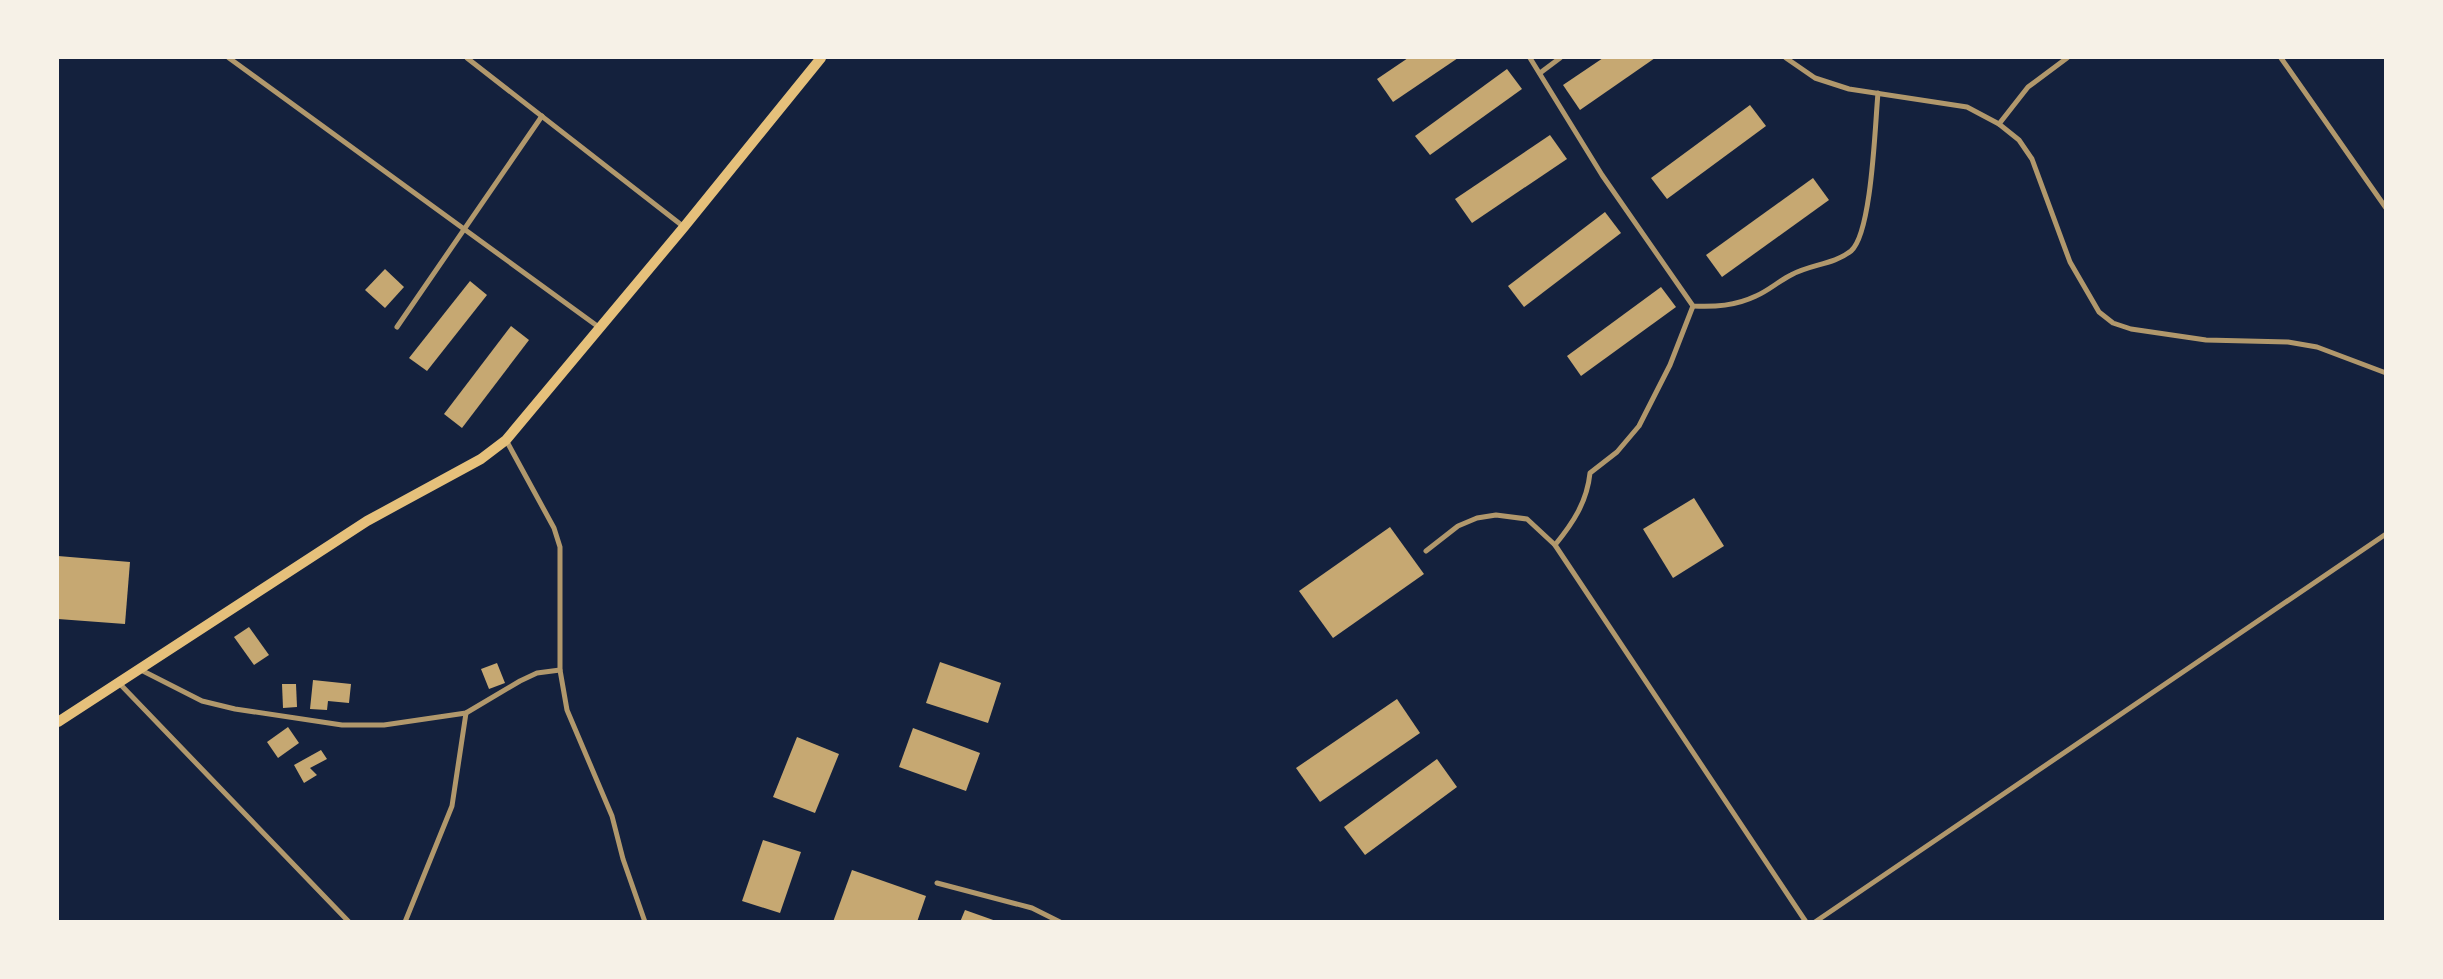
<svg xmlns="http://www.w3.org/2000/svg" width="2443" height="979" font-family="Commissioner,sans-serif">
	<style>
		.building { fill: #c6a872 }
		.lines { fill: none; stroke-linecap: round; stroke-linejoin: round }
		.minor { stroke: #b1986c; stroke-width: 5 }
		.secondary { stroke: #e5c07b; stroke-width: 10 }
	</style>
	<rect width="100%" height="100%" fill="#14213d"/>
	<g class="building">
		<polygon points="1408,58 1458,58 1393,102 1377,79"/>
		<polygon points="1603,58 1655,58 1580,110 1563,85"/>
		<polygon points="1507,69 1522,89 1430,155 1415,136"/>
		<polygon points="1750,105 1766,126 1667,199 1651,178"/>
		<polygon points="1550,135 1567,159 1472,223 1455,199"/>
		<polygon points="1813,178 1829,200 1722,277 1706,255"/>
		<polygon points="1605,212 1621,233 1524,307 1508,286"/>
		<polygon points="385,269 404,287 385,308 365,290"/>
		<polygon points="470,281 487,295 427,371 409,358"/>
		<polygon points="1661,287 1676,307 1581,376 1567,356"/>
		<polygon points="511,326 529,340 462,428 444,414"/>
		<polygon points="1694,498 1724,546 1673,578 1643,529"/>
		<polygon points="1390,527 1424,574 1333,638 1299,591"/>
		<polygon points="58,556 130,562 125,624 58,619"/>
		<polygon points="249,627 269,655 254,665 234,637"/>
		<polygon points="940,662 1001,683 988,723 926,703"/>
		<polygon points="497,663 505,683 489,689 481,669"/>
		<polygon points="313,680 351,684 349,703 328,701 327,710 310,709"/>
		<polygon points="282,684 296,684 297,707 283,708"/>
		<polygon points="1397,699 1420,733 1320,802 1296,768"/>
		<polygon points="288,727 299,743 278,758 267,742"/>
		<polygon points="913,728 980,753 966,791 899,767"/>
		<polygon points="797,737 839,754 815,813 773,797"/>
		<polygon points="321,750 327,759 310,768 317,775 304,783 294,765"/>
		<polygon points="1437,759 1457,787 1365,855 1344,827"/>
		<polygon points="763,840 801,852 780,913 742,901"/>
		<polygon points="852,870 926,896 917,922 833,922"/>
		<polygon points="965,910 996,921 996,922 960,922"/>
	</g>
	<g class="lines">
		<g class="minor">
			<polyline points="229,58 600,328"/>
			<polyline points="467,58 684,227"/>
			<path d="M1530,58L1602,175L1693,306C1715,307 1735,306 1756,296C1768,291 1779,281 1791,275C1811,264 1833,265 1851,251C1872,233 1875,124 1878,93"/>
			<polyline points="1786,58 1815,78 1849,89 1967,107 1999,124 2019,140 2032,159 2070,262 2099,312 2113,323 2131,329 2206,340 2288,342 2317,347 2386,373"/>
			<polyline points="2281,58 2386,208"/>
			<polyline points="1540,73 1560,58"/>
			<polyline points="1999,124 2028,87 2067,58"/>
			<polyline points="397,327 542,116"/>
			<polyline points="506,440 554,528 560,547 560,670 567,710 612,816 623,859 645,922"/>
			<path d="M1555,545C1573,523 1587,502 1590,473L1617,452L1639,426L1670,365L1693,306"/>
			<polyline points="1426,551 1458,526 1477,518 1496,515 1527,519 1555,545 1806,922"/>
			<polyline points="139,669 202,701 235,709 342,725 384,725 466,713 520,681 537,673 560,670"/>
			<polyline points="119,683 349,922"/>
			<polyline points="937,883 1032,908 1060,922"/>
			<polyline points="405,922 452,806 466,713"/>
			<polyline points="1815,922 2386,534"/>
		</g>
		<polyline class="secondary" points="58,722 367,521 481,459 506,440 684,227 821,58"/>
	</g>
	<rect width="2443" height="979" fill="none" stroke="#f6f1e7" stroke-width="118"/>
</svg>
